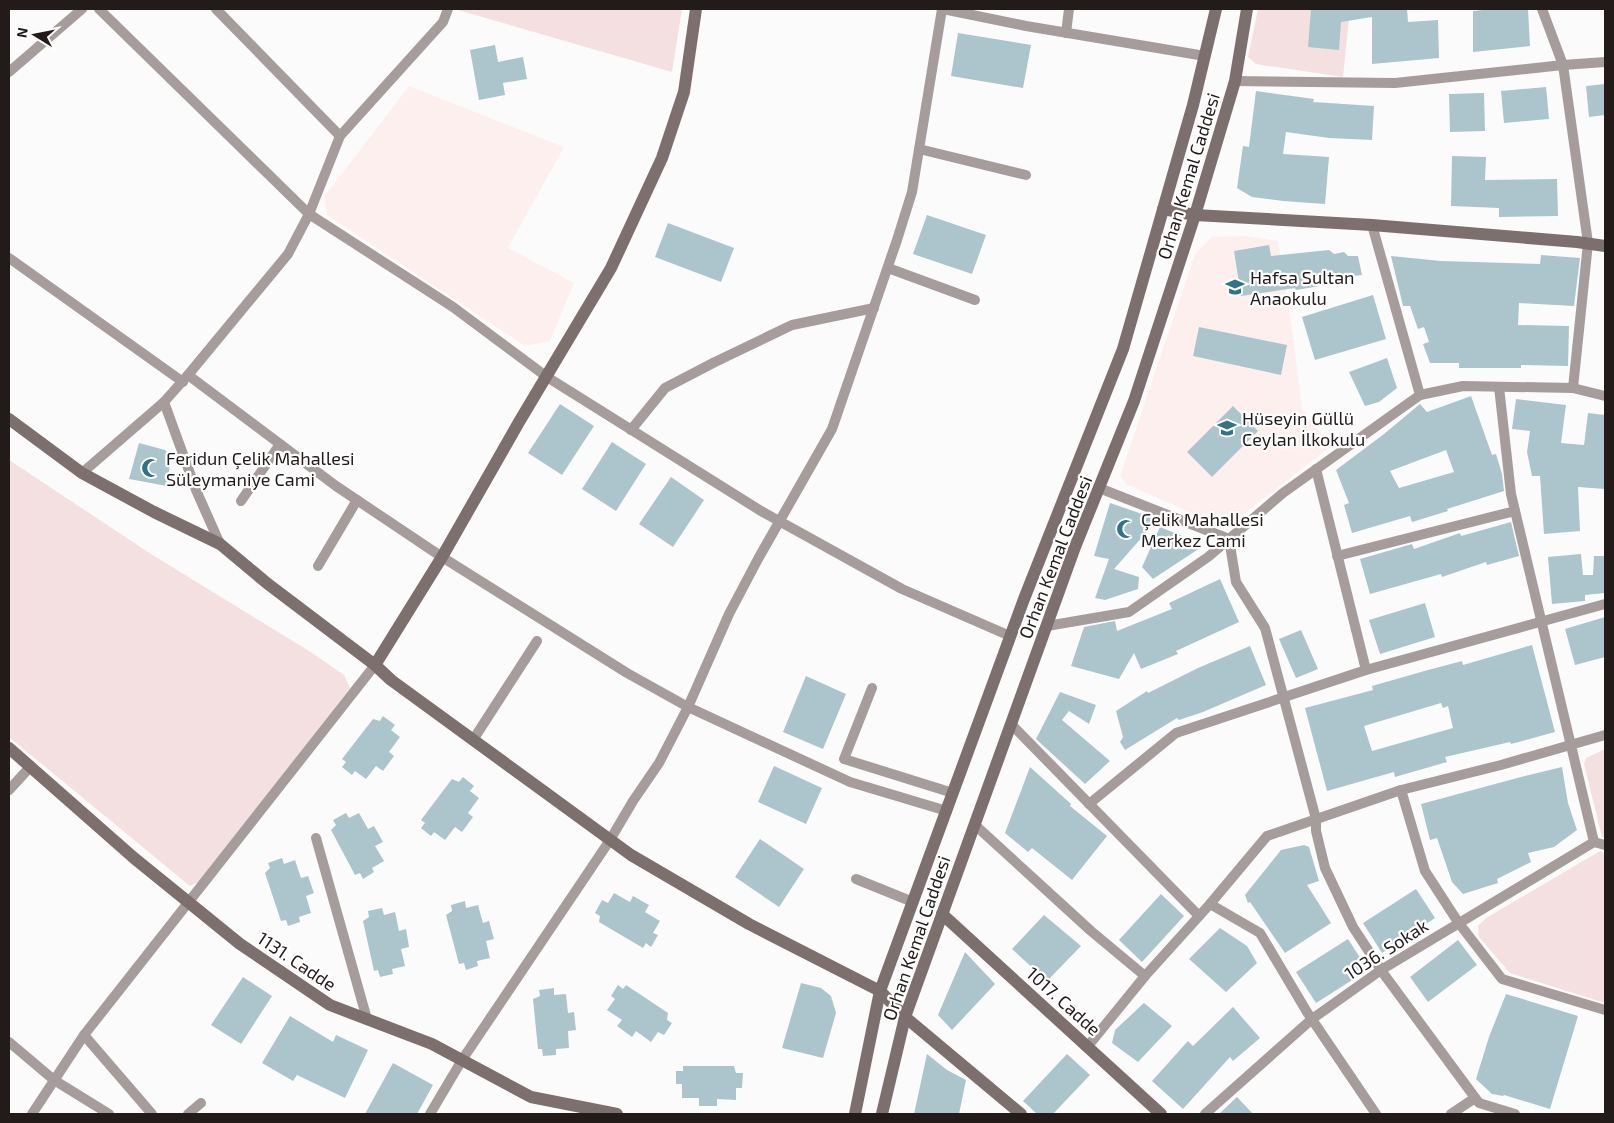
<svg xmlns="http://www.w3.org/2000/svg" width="1614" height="1123" font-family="'Exo 2',sans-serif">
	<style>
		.built { fill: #feefef }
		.green { fill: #f4e0e0 }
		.building { fill: #acc5cd; fill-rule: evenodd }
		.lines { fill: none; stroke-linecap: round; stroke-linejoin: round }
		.street { stroke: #a79c9c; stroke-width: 10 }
		.secondary { stroke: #7e6f6f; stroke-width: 12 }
		.labels { text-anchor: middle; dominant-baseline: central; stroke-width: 4.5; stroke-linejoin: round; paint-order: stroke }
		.street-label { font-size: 18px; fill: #231a1a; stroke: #fff }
		.poi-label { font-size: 18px; fill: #231a1a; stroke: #fff; text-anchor: start }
	</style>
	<rect width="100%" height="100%" fill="#fbfbfb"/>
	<g class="built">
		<polygon points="409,86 564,147 508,248 574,283 550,341 525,346 327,215 324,197"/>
		<polygon points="1245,236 1278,241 1293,335 1302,409 1331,446 1226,528 1126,484 1120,476 1195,254 1212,237"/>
	</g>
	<g class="green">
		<polygon points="458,9 682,9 672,72 458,10"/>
		<polygon points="1258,9 1350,9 1343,77 1256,64 1248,57"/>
		<polygon points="9,460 151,554 309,651 344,675 350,688 200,881 190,886 9,737"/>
		<polygon points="1605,749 1605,838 1602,837 1584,764 1586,758"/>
		<polygon points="1600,851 1605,853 1605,1003 1510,973 1479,937 1478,926 1486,918"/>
	</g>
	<g class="building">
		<polygon points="1311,9 1407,9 1408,22 1438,20 1439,58 1372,64 1372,17 1341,22 1339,50 1308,47"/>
		<polygon points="1491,9 1528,9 1530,46 1473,52 1473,11"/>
		<polygon points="958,33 1031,45 1023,88 951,76"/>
		<polygon points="495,45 498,62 523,57 527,79 503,83 505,95 479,100 470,50"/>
		<polygon points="1605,84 1605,115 1589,117 1586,86"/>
		<polygon points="1546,87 1549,119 1504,123 1501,91"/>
		<polygon points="1256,91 1314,99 1313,102 1374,106 1372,140 1329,138 1286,132 1283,154 1329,157 1325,204 1283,201 1252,197 1237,188 1243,146 1249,147"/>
		<polygon points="1484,93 1485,131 1450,132 1449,94"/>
		<polygon points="1452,156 1486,157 1485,180 1557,179 1558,216 1499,217 1499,208 1451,206"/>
		<polygon points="927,215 986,235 972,274 913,254"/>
		<polygon points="668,223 734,248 721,282 655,257"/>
		<polygon points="1269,245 1271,256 1329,250 1334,254 1344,252 1348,256 1358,256 1362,275 1336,278 1332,284 1296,290 1295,288 1241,296 1234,251"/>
		<polygon points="1541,255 1580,258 1574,306 1519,303 1518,325 1569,326 1568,366 1521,365 1521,368 1459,368 1459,363 1430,363 1423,344 1429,342 1424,327 1418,329 1410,306 1403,306 1391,256 1441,261 1540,264"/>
		<polygon points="1373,295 1386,339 1315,360 1302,317"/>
		<polygon points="1199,327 1287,345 1281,375 1193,356"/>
		<polygon points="1387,358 1397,388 1379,402 1365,406 1349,372"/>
		<path d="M1471,396L1492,455L1496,454L1502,474L1504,491L1447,509L1448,511L1412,522L1410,516L1352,533L1344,505L1349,503L1336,470L1384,434L1420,404L1427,412ZM1446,450L1454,472L1399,488L1390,471Z"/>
		<polygon points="1516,399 1566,405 1561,443 1584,445 1588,413 1605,415 1605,489 1578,487 1580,531 1544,534 1540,476 1532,476 1527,452 1530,431 1512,429"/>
		<polygon points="560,404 594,426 562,475 528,453"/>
		<polygon points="1233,406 1258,431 1212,477 1187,452"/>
		<polygon points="612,442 646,464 616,511 582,489"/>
		<polygon points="139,443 165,450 171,456 167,486 129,479"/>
		<polygon points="671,477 704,500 673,547 639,524"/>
		<polygon points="1110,503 1154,518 1152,526 1114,569 1139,577 1138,589 1105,600 1095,598 1109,559 1094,556"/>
		<polygon points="1511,522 1519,556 1487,565 1486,562 1442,577 1441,574 1370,594 1360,559 1412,544 1414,549 1460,533 1461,536"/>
		<polygon points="1160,527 1197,542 1200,548 1153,579 1142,567"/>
		<polygon points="1581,554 1583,575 1593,575 1594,556 1605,556 1605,593 1585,595 1585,601 1552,604 1548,557"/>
		<polygon points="1220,579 1239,622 1176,651 1178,654 1141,669 1134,653 1119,679 1071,666 1084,627 1115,621 1117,631 1172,609 1169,603"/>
		<polygon points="1425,603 1435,637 1380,654 1369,620"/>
		<polygon points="1605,617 1605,657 1575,665 1565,629"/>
		<polygon points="1301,630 1318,669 1296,678 1279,639"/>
		<path d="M1532,645L1555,732L1511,744L1510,742L1445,757L1447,762L1395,777L1394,772L1327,791L1305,708L1373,690L1372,686L1428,670L1462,661L1463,665ZM1441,703L1443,708L1448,706L1453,728L1372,751L1364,726Z"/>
		<polygon points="1250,646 1266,685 1203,712 1179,720 1177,718 1125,750 1120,742 1123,737 1116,711 1147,691 1148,693 1198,668"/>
		<polygon points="806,676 846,694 823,749 783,732"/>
		<polygon points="1060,692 1096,705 1089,724 1069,711 1062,720 1110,761 1085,784 1036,739"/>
		<polygon points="383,716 395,725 391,730 400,737 389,752 394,756 383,771 376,766 366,779 355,771 352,775 342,767 346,762 342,759 373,719 380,721"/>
		<polygon points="774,766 822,788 806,824 758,802"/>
		<polygon points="1030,767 1071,804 1070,806 1107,836 1072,880 1032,848 1028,852 1005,833"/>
		<polygon points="1562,767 1568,803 1577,830 1554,847 1528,853 1531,862 1497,879 1498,883 1463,894 1452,882 1437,838 1430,840 1421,804 1521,777"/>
		<polygon points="463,777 474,786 470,791 479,798 468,813 473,817 462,832 455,827 445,840 434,832 431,836 421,828 425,823 421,820 452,779 459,782"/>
		<polygon points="346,813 349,818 359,813 368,829 374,826 383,842 375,846 384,861 372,868 374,872 363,879 360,873 355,875 331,830 336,825 333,820"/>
		<polygon points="760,839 804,869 779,907 735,877"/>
		<polygon points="1304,845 1309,847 1319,881 1307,885 1331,923 1285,953 1250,902 1248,903 1245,895 1281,850"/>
		<polygon points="282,858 284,864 295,860 301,878 308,876 314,893 306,896 311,913 299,917 300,922 288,926 286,920 281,921 265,873 270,868 268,863"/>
		<polygon points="1416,889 1435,918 1382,953 1363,923"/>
		<polygon points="614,893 630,902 633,896 649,905 645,912 660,921 653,933 658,935 651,947 646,943 643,948 599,922 600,916 595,913 602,900 608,903"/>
		<polygon points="1161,894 1184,916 1142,962 1119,940"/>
		<polygon points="465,901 466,908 478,905 483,923 489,921 494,939 486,941 490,958 477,961 478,966 466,970 464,963 459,964 446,915 452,911 451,905"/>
		<polygon points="382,908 384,915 395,912 399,931 406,929 409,947 401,949 405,966 392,969 393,974 380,977 378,970 374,971 363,921 369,917 368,911"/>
		<polygon points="1044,915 1081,946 1047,981 1012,949"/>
		<polygon points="1220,928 1247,946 1257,963 1226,992 1189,959"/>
		<polygon points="1348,939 1368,970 1316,1003 1296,972"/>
		<polygon points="1458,940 1477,965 1428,1002 1410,977"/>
		<polygon points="965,952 995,984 952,1030 938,1015"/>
		<polygon points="243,977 272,996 241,1044 211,1025"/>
		<polygon points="801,983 821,988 831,996 836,1013 823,1058 782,1048"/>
		<polygon points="618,985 623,989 626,985 668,1013 667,1020 672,1023 664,1035 658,1032 651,1042 636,1031 632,1037 617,1026 622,1020 607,1010 615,999 611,996"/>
		<polygon points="554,988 554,995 566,994 568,1013 574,1012 576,1030 568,1031 569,1048 556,1049 556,1055 543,1056 542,1049 538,1049 533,999 540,996 539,990"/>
		<polygon points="1506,994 1578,1016 1550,1109 1504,1095 1503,1096 1492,1094 1476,1079 1489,1037"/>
		<polygon points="1144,1003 1172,1026 1138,1062 1112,1043 1115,1030"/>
		<polygon points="1233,1007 1260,1038 1233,1061 1230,1057 1183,1109 1152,1081 1188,1041 1193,1046"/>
		<polygon points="290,1016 333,1042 336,1035 368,1050 345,1098 297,1075 293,1081 262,1063"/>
		<polygon points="927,1054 947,1070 966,1080 959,1114 914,1114"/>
		<polygon points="1067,1054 1090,1075 1053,1114 1037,1114 1023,1101"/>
		<polygon points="393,1063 433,1085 417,1114 365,1114"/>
		<polygon points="683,1066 734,1066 736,1073 743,1073 742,1088 736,1088 736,1100 717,1099 717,1106 699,1106 699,1098 682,1098 682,1084 676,1084 676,1071 683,1071"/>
		<polygon points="1237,1097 1253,1114 1219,1114"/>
	</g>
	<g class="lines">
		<g class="street">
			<polyline points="99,9 309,214 453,307 547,377 761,511 902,589 1010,636"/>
			<polyline points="216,9 340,136"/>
			<polyline points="943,9 1026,26 1205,56"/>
			<polyline points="1542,9 1563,65 1588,243 1573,388"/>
			<polyline points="1066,33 1069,9"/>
			<polyline points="9,72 82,9"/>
			<polyline points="1235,81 1395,83 1563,65 1605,62"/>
			<polyline points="919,149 1026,175"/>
			<polyline points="1372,225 1420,395"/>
			<polyline points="9,258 183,382"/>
			<polyline points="888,268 975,300"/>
			<polyline points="188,375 336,486 442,557 627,673 688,707 850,782 947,811"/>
			<polyline points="1499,387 1511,494 1594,842"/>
			<polyline points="164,402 196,490 220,544"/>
			<polyline points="631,430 665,388 715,362 792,325 874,308"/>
			<polyline points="1316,469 1366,670"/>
			<polyline points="82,473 164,402 188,375 288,254 309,214 340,136 443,22 448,9"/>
			<polyline points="1099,488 1229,539 1236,582 1265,628 1316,819 1316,831 1325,868 1353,927 1383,973 1479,1103 1515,1114"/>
			<polyline points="241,501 280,444"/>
			<polyline points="1337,556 1515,511"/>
			<polyline points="318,566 357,500"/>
			<polyline points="1047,626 1129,612 1208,557 1283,493 1420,395 1463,386 1573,388 1605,396"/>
			<polyline points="872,688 844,759 953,793"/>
			<polyline points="1012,725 1199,916"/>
			<polyline points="473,740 537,641"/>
			<polyline points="9,790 31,766"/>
			<polyline points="1401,790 1425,871 1458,922 1502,979 1605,1010"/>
			<polyline points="1089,804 1176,733 1366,670 1605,604"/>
			<polyline points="975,825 1091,931 1145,976"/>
			<polyline points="316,838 367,1019"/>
			<polyline points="856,879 913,902"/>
			<polyline points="1210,904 1260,933 1307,1012 1376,1114"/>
			<polyline points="84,1035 152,1114"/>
			<polyline points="9,1042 54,1080 109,1114"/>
			<polyline points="1088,1046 1145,976 1210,904 1267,836 1401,790 1501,765 1605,735"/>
			<polyline points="32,1114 84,1035 375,665"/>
			<polyline points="188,1114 201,1103"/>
			<polyline points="430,1114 462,1060 610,840 633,801 659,763 688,707 729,614 758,559 832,429 897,240 912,192 942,9"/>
			<polyline points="1205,1114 1312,1019 1381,970 1594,842 1605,845"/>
			<polyline points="1451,1114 1475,1098"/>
		</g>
		<g class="secondary">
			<polyline points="1163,209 1195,215 1372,225 1577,242 1605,246"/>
			<polyline points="9,419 82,473 154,512 220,544 268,584 375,665 391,680 631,855 749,924 880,991 905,1017 1021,1114"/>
			<polyline points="375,665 442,557 519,422 611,268 662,158 684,92 696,9"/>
			<polyline points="9,748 134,858 240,944 330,1005 432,1044 531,1097 617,1114"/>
			<polyline points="942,914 1161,1114"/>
			<polyline points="855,1114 880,991 1024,599 1123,349 1193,105 1216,9"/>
			<polyline points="882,1114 905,1017 1075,547 1134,401 1195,215 1235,81 1247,9"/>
		</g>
	</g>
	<defs>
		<g id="school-bare" transform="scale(1.5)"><path d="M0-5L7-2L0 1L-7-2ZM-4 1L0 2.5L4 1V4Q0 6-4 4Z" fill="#337387" stroke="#fff" stroke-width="2.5" paint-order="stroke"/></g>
		<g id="mosque-bare" transform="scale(1.5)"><path d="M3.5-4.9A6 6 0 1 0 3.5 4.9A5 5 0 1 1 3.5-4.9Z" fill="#337387" stroke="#fff" stroke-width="2.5" paint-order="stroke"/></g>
	</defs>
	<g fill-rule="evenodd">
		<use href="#school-bare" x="1235" y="287"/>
		<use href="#school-bare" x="1227" y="428"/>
		<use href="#mosque-bare" x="151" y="468"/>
		<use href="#mosque-bare" x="1126" y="529"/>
	</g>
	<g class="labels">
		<g class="street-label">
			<text transform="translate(1188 176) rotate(-73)">Orhan Kemal Caddesi</text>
			<text transform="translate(1055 557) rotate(-69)">Orhan Kemal Caddesi</text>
			<text transform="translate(916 938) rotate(-71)">Orhan Kemal Caddesi</text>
			<text transform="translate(1386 949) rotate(-33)">1036. Sokak</text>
			<text transform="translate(297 961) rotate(34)">1131. Cadde</text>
			<text transform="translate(1064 1001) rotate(42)">1017. Cadde</text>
		</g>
		<g class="poi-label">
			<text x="1250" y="277">Hafsa Sultan<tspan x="1250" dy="21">Anaokulu</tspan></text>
			<text x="1242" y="418">Hüseyin Güllü<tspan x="1242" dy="21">Ceylan İlkokulu</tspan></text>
			<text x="166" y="458">Feridun Çelik Mahallesi<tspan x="166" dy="21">Süleymaniye Cami</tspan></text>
			<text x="1141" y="519">Çelik Mahallesi<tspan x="1141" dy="21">Merkez Cami</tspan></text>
		</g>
	</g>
	<rect width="1614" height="1123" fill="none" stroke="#231a1a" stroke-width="20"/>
	<g transform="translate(35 35) rotate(280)" stroke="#ffffff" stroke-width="4" paint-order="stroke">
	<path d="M0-4L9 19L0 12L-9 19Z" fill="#231a1a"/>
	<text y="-8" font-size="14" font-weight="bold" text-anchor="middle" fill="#231a1a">N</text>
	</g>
</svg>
